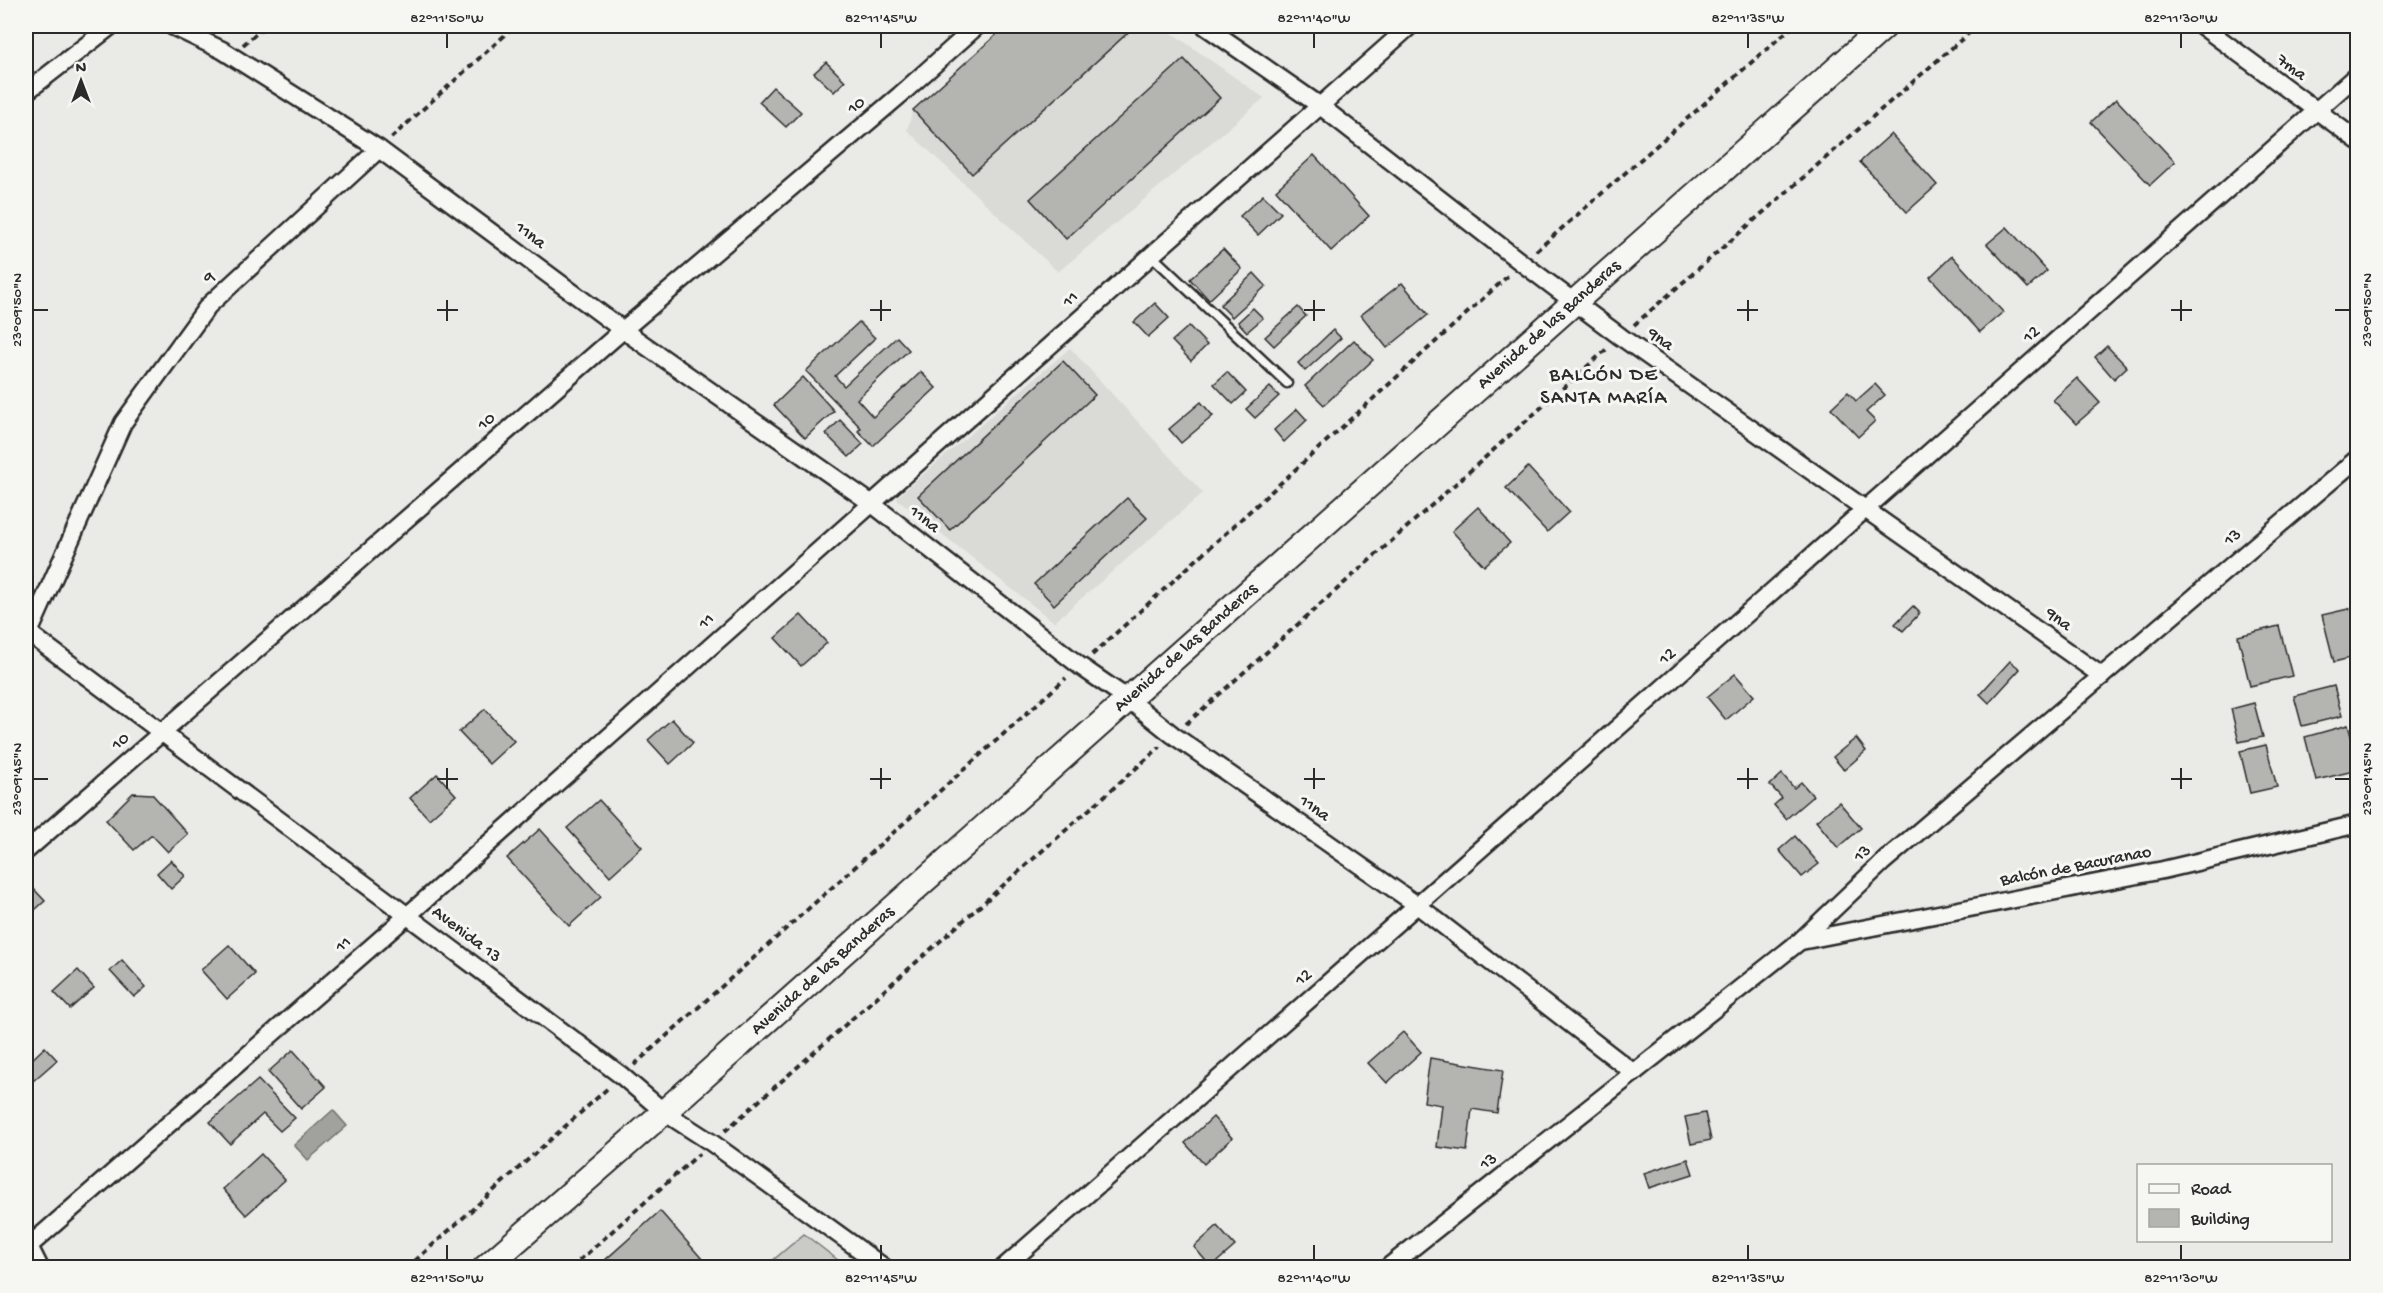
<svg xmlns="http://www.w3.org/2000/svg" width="2383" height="1293" font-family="'Gochi Hand',sans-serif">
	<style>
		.built { fill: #dadad6 }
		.green { fill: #cacac7; stroke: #7a7a79; stroke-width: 1.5 }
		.water { fill: #a1a19e; stroke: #727270; stroke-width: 1.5 }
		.building { fill: #b4b4b1; stroke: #2b2b2b; stroke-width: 1.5 }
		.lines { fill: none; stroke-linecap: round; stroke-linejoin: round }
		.lane-casing { stroke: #2b2b2b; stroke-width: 13 }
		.street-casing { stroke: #2b2b2b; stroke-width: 21 }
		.secondary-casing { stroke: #2b2b2b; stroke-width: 28 }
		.path { stroke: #2b2b2b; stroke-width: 4; stroke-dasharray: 6 4.5; stroke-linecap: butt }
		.lane { stroke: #f6f6f2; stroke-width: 8 }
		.street { stroke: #f6f6f2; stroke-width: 16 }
		.secondary { stroke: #f6f6f2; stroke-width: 24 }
		.ticks { fill: none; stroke: #2b2b2b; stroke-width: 2 }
		.labels { text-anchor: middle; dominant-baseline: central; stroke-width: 6; stroke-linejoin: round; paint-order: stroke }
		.street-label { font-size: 18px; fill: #2b2b2b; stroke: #f6f6f2 }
		.neighbourhood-label { font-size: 20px; letter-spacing: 1.5px; fill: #2b2b2b; stroke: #f6f6f2 }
		.neatline { fill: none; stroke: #2b2b2b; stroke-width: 2 }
		.ticks-label { font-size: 15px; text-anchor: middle; fill: #2b2b2b }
	</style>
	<rect width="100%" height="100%" fill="#eaeae6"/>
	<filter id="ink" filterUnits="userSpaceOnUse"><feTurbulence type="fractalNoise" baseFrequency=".0167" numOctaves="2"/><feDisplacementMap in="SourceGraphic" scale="12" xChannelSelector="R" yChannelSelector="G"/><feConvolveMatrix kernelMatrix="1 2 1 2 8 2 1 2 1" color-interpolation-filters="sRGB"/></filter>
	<g filter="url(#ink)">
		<g class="built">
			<polygon points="1006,26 1162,26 1264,98 1058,272 907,130 913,110"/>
			<polygon points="1070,348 1203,493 1054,622 896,498"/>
		</g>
		<polygon class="green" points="804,1234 847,1267 765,1267"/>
		<polygon class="water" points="333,1110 347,1126 308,1160 294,1145"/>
		<g class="building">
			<polygon points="1006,26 1130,26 1133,28 972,174 913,110"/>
			<polygon points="1184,59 1220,98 1066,239 1030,199"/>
			<polygon points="826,62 845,81 834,92 814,73"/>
			<polygon points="773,87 801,112 786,127 759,102"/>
			<polygon points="2116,99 2175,162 2150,185 2091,122"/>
			<polygon points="1891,134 1937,185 1907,212 1860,162"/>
			<polygon points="1314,155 1369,216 1331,251 1276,190"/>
			<polygon points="1263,195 1281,213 1258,235 1240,216"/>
			<polygon points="2007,227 2047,271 2028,288 1987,244"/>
			<polygon points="1223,249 1242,269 1209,300 1190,279"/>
			<polygon points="1952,256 2003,312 1980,332 1930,277"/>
			<polygon points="1254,273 1266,286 1232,317 1220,305"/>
			<polygon points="1402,283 1428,315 1387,348 1361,315"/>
			<polygon points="1155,303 1169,318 1148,337 1134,322"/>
			<polygon points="1298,307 1306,316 1274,346 1265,337"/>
			<polygon points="1253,308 1263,318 1247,332 1238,322"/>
			<polygon points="859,322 875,338 835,376 844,386 897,337 909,350 857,399 873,417 921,372 936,388 873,446 858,431 861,428 806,371"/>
			<polygon points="1189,326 1207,345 1191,361 1172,341"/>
			<polygon points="1333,330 1341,338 1305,371 1298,363"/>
			<polygon points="1354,340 1373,360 1324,405 1305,386"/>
			<polygon points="2107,346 2127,367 2114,379 2095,357"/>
			<polygon points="1063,361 1095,395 950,530 918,496"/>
			<polygon points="1227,372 1246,392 1233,404 1214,384"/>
			<polygon points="803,377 834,411 805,438 774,405"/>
			<polygon points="2077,378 2100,403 2076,424 2053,400"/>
			<polygon points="1875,384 1885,395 1866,412 1875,421 1858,437 1831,408 1848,392 1856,401"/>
			<polygon points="1270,387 1279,396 1255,418 1246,409"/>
			<polygon points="1201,402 1213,416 1181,443 1169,429"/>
			<polygon points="1297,409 1307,420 1284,442 1274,430"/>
			<polygon points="840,420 863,444 849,457 826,434"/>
			<polygon points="1528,467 1569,512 1547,532 1506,488"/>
			<polygon points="1127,498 1147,518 1054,605 1034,584"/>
			<polygon points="1478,507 1510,543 1484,566 1452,531"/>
			<polygon points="1913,606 1920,613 1903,631 1895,624"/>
			<polygon points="2357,607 2358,656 2334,662 2322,615"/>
			<polygon points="801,615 827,643 801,666 775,638"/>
			<polygon points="2279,626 2292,676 2250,686 2238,636"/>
			<polygon points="2010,661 2020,669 1989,703 1980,694"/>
			<polygon points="1735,674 1754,696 1726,720 1707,697"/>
			<polygon points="2334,686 2342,716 2302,726 2294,696"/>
			<polygon points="2254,703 2263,737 2239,742 2231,709"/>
			<polygon points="485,709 514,741 489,764 459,732"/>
			<polygon points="672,719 693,743 670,764 648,740"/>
			<polygon points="2348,725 2358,761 2358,770 2316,780 2305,737"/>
			<polygon points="1856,738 1866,751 1844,770 1833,757"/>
			<polygon points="2266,745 2277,787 2250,793 2240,751"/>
			<polygon points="437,774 456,795 429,819 410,798"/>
			<polygon points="1782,774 1794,788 1801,782 1813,796 1786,819 1774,805 1782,798 1770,785"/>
			<polygon points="133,793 152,794 188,834 168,852 152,835 134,850 106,820"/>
			<polygon points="599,800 642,847 610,876 567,828"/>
			<polygon points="1839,802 1861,828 1838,848 1816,821"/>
			<polygon points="540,829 601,897 569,926 507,858"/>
			<polygon points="1795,836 1819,864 1802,877 1779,850"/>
			<polygon points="171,860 185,876 171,889 157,873"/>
			<polygon points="31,886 45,901 28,916 26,914 26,891"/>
			<polygon points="229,945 255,974 227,999 201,970"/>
			<polygon points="122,960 146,987 134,997 110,971"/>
			<polygon points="78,970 94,988 70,1009 54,992"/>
			<polygon points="1403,1032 1421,1052 1387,1083 1368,1063"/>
			<polygon points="45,1047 57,1060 33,1081 26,1073 26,1065"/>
			<polygon points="293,1050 326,1087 301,1109 268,1072"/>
			<polygon points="1430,1058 1503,1070 1497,1113 1472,1109 1467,1151 1437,1147 1442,1105 1424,1102"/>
			<polygon points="258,1080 295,1118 280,1131 263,1114 230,1144 210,1122"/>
			<polygon points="1705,1113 1711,1140 1691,1144 1685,1117"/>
			<polygon points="1213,1117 1232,1138 1204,1164 1185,1143"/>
			<polygon points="261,1154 285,1180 246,1215 223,1189"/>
			<polygon points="1688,1159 1693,1174 1649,1188 1644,1173"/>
			<polygon points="660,1211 710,1268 607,1268 603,1262"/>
			<polygon points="1217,1226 1235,1246 1211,1267 1194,1247"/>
		</g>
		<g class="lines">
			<g class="lane-casing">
				<polyline id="lane" points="1151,255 1287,383"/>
			</g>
			<g class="street-casing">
				<g id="street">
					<polyline points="172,26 222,50 379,149 623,330 871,503 1080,666 1128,699 1173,735 1417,905 1634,1073"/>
					<polyline points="1205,26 1319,105 1522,263 1621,337 2102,676"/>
					<polyline points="2202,26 2358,141"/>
					<polyline points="26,92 111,26"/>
					<polyline points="26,631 622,1076 664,1112 712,1143 885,1268"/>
					<polyline points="29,633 123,423 208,306 379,149"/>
					<polyline points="26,851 623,330 900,95 977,26"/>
					<polyline points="1801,941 2163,870 2358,824"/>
					<polyline points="26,1233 29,1246 40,1268"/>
					<polyline points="29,1246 407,916 1410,26"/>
					<polyline points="1003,1268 1417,905 2358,74"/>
					<polyline points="1387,1268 1800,941 1883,862 2358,458"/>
				</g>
			</g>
			<g class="secondary-casing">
				<g id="secondary">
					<path id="s1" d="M485,1268L664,1112L1885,26"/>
				</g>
			</g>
			<g class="path">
				<polyline points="243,45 265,26"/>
				<polyline points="391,138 515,26"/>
				<polyline points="1536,251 1793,26"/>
				<polyline points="1634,325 1977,26"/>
				<polyline points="1092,655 1510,274"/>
				<polyline points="1186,724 1608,348"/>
				<polyline points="634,1065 1066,678"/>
				<polyline points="725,1131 1160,747"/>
				<polyline points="407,1268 608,1088"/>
				<polyline points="571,1268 699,1154"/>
			</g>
			<use href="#lane" class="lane"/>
			<use href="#street" class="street"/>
			<use href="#secondary" class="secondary"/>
		</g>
	</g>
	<path class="ticks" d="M447,33V48M881,33V48M1314,33V48M1748,33V48M2181,33V48M447,300V321M881,300V321M1314,300V321M1748,300V321M2181,300V321M33,310H48M437,310H458M870,310H891M1304,310H1325M1737,310H1758M2171,310H2192M2335,310H2350M447,768V789M881,768V789M1314,768V789M1748,768V789M2181,768V789M33,779H48M437,779H458M870,779H891M1304,779H1325M1737,779H1758M2171,779H2192M2335,779H2350M447,1245V1260M881,1245V1260M1314,1245V1260M1748,1245V1260M2181,1245V1260"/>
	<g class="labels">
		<g class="street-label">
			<text transform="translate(2291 68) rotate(37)">7ma</text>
			<text transform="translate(857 106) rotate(-40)">10</text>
			<text transform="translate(530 236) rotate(37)">11na</text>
			<text transform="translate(210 278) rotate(-43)">9</text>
			<text transform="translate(1071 300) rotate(-42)">11</text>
			<text stroke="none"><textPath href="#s1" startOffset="1422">Avenida de las Banderas</textPath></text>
			<text transform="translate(2032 335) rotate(-42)">12</text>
			<text transform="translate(1660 340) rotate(35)">9na</text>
			<text transform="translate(487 422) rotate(-41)">10</text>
			<text transform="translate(924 520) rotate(38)">11na</text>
			<text transform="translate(2233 538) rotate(-40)">13</text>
			<text transform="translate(2058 620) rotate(36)">9na</text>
			<text transform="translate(707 622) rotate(-42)">11</text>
			<text stroke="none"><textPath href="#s1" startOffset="936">Avenida de las Banderas</textPath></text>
			<text transform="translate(1668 657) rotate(-42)">12</text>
			<text transform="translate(121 742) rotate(-41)">10</text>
			<text transform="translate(1314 809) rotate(35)">11na</text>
			<text transform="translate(1863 854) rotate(-43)">13</text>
			<text transform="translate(2076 867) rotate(-11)">Balcón de Bacuranao</text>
			<text transform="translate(466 935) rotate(37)">Avenida 13</text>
			<text transform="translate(344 945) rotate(-41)">11</text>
			<text stroke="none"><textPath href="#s1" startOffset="450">Avenida de las Banderas</textPath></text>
			<text transform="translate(1304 978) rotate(-41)">12</text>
			<text transform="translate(1489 1162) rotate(-38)">13</text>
		</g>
		<g class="neighbourhood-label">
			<text x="1604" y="376">BALCÓN DE<tspan x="1604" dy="23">SANTA MARÍA</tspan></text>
		</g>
	</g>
	<rect width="2383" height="1293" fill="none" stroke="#f6f6f2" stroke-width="66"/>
	<rect x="2137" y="1164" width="195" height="78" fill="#f6f6f2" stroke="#a5a5a2" stroke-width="1.5"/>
	<rect x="2149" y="1184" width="30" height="9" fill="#f6f6f2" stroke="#a5a5a2" stroke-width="1.5"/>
	<text x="2191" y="1194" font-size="18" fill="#2b2b2b">Road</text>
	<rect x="2149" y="1209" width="30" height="18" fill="#b4b4b1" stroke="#a5a5a2" stroke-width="1.5"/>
	<text x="2191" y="1224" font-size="18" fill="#2b2b2b">Building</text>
	<g transform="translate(81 81)" stroke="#f6f6f2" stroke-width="4.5" paint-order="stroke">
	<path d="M0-4.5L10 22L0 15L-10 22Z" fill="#2b2b2b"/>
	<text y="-9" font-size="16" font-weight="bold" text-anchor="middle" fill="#2b2b2b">N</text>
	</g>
	<rect x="33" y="33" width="2317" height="1227" class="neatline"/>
	<g class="ticks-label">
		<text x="447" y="22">82°11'50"W</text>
		<text x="881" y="22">82°11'45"W</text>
		<text x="1314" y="22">82°11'40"W</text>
		<text x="1748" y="22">82°11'35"W</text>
		<text x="2181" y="22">82°11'30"W</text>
		<text transform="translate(16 310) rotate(-90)" y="5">23°09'50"N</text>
		<text transform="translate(2366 310) rotate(-90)" y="5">23°09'50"N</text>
		<text transform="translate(16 779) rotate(-90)" y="5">23°09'45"N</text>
		<text transform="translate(2366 779) rotate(-90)" y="5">23°09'45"N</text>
		<text x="447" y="1282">82°11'50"W</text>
		<text x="881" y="1282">82°11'45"W</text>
		<text x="1314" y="1282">82°11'40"W</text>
		<text x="1748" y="1282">82°11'35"W</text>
		<text x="2181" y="1282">82°11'30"W</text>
	</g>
</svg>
